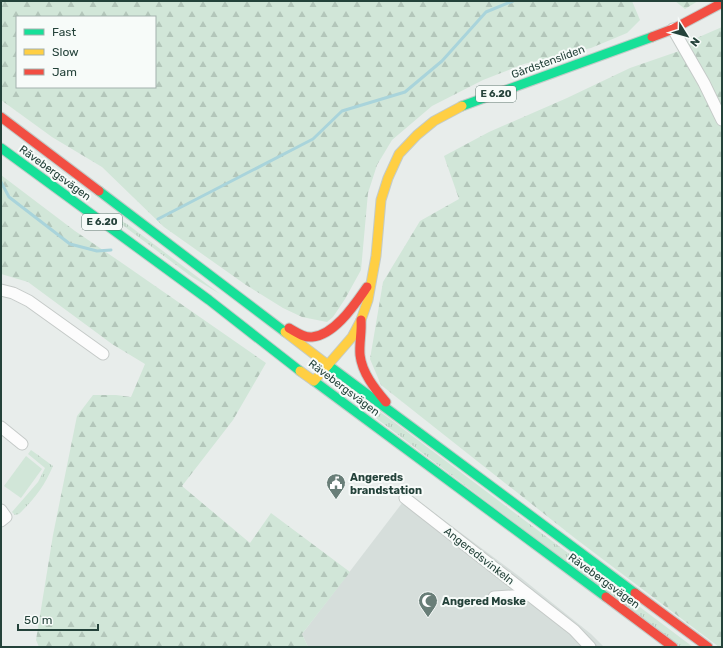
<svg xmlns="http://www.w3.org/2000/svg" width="723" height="648" font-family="Rubik,sans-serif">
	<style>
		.built { fill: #d6dedb }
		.grass { fill: url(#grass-tufts) }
		.forest { fill: url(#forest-firs); fill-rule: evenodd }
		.pitch { fill: #d1e6d8 }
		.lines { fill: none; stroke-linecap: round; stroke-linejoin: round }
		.stream { stroke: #a9d4db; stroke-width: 3 }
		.street-casing { stroke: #c5cac8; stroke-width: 13 }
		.fast-casing { stroke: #c3cbc8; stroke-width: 11 }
		.slow-casing { stroke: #c3cbc8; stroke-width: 11 }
		.jam-casing { stroke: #c3cbc8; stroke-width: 11 }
		.street { stroke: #fcfcfc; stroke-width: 11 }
		.fast { stroke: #16e098; stroke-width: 9 }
		.slow { stroke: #ffcf43; stroke-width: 9 }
		.jam { stroke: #f24e42; stroke-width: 9 }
		.labels { text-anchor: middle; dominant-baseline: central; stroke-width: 4; stroke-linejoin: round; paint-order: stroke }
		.shield { fill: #f7fbf9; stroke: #637a73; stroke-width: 1 }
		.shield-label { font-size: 10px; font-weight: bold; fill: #24423a }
		.street-label { font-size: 11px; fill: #24423a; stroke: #f7fbf9 }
		.poi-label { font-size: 11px; font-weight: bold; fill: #24423a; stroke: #f7fbf9; text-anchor: start }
	</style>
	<defs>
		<pattern id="grass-tufts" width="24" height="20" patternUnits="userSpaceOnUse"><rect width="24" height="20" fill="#d1e6d8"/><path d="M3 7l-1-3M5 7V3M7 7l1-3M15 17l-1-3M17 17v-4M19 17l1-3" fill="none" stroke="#b3c6ba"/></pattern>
		<pattern id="forest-firs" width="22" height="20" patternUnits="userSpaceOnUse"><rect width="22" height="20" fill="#d1e6d8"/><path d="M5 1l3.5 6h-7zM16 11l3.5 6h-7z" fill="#b3c6ba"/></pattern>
	</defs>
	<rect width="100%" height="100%" fill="#e8edeb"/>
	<polygon class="built" points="409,494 520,577 591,634 604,647 308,647 302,634"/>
	<g class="grass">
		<polygon points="105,212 127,224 220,294 192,277"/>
		<polygon points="336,380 390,419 693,647 679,647 356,403 345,394 336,382"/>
		<path d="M31,450L53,466C44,487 35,498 19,514L15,515L12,512L38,482L45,468L28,454Z"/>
	</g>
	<g class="forest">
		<path d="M1,1H632L640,20L627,33L591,48L524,64L483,80L432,106L392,140L377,165L368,193L361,270L345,299L333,317L327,322L302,317L283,308L246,285L164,227L102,167L52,137L1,100ZM17,17H155V87H17Z"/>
		<polygon points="675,1 698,1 685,9"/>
		<polygon points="722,27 722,647 719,647 576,539 381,385 370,359 383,282 420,221 459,199 444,156 489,132 567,98 630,68 685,49 683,44"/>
		<polygon points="1,175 75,231 122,263 266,363 233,420 182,486 250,543 271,513 350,572 302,634 308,647 39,647 36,640 53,535 77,416 93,395 116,395 131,397 145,364 112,344 28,282 1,274"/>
	</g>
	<polygon class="pitch" points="26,456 42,469 21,498 4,486"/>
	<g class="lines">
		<g class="stream">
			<polyline points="1,182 9,197 70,244 97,251 111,250"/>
			<polyline points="158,219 313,139 342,111 405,92 442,61 486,12 513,1"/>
		</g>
		<g class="street-casing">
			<g id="street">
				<polyline points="673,29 704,83 722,120"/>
				<polyline points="1,290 13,293 29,301 103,354"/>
				<polyline points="1,427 22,444"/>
				<polyline points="405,498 574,630 590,647"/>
				<polyline points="1,510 6,517 1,521"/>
				<polyline points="494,597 529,595"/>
			</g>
		</g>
		<g class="fast-casing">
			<g id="fast">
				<polyline points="462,106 652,37"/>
				<polyline points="1,148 209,300 300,371"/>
				<polyline points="99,191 285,332"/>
				<polyline points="328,365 635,593"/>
				<polyline points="314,381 606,597"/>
			</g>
		</g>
		<g class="slow-casing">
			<g id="slow">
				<polyline points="285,332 328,365"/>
				<polyline points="300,371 314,381 352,337 361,320 368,300 376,256 381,200 388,178 399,154 417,135 434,121 462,106"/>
			</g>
		</g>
		<g class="jam-casing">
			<g id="jam">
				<polyline points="652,37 673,29 722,3"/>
				<polyline points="1,117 99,191"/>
				<path d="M361,320C362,332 359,343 360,355C362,373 375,389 386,402"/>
				<path d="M289,328C296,332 304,338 312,337C335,335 355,304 367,287"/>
				<polyline points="635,593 708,647"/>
				<polyline points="606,597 673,647"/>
			</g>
		</g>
		<use href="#street" class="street"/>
		<use href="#fast" class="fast"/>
		<use href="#slow" class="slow"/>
		<use href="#jam" class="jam"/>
	</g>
	<defs>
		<g id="civic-pin" transform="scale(1)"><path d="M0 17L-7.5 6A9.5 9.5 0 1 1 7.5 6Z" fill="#697e78" stroke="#f7fbf9"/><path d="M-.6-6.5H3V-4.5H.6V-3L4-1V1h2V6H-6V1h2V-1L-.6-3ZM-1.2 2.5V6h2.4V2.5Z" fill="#fff"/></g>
		<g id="mosque-pin" transform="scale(1)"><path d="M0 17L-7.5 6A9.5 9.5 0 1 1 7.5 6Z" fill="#697e78" stroke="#f7fbf9"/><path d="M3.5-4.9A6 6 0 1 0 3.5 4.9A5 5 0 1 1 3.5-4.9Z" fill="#fff"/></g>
	</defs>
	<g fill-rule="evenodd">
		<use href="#civic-pin" x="336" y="483"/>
		<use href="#mosque-pin" x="428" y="601"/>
	</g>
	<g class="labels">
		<g class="shield">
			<rect x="476" y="86" width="40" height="16" rx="3"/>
			<rect x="82" y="214" width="40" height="16" rx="3"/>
		</g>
		<g class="shield-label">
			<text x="496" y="94">E 6.20</text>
			<text x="102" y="222">E 6.20</text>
		</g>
		<g class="street-label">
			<text transform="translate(548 62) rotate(-20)">Gårdstensliden</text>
			<text transform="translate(55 173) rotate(36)">Rävebergsvägen</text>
			<text transform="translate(344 388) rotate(37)">Rävebergsvägen</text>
			<text transform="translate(479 556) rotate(38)">Angeredsvinkeln</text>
			<text transform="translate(604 581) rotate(36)">Rävebergsvägen</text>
		</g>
		<g class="poi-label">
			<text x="350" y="477">Angereds<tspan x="350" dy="13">brandstation</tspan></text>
			<text x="442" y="601">Angered Moske</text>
		</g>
	</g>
	<rect width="723" height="648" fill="none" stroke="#24423a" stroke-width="4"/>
	<rect x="16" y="16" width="140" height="72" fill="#f7fbf9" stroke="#a3b1ad"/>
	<rect x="24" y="29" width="20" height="6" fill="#16e098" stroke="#a3b1ad"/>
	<text x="52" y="36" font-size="12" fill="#24423a">Fast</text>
	<rect x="24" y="49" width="20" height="6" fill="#ffcf43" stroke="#a3b1ad"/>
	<text x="52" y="56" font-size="12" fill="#24423a">Slow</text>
	<rect x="24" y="69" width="20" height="6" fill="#f24e42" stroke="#a3b1ad"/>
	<text x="52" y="76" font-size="12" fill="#24423a">Jam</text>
	<g transform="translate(687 36) rotate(127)" stroke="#f7fbf9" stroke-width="3" paint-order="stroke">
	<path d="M0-3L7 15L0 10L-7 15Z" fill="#24423a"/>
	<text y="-6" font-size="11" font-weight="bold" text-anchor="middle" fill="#24423a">N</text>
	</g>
	<path d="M18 624v6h80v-6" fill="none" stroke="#24423a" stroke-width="2"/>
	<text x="24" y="624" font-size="12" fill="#24423a" stroke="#f7fbf9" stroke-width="3" paint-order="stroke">50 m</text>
</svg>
